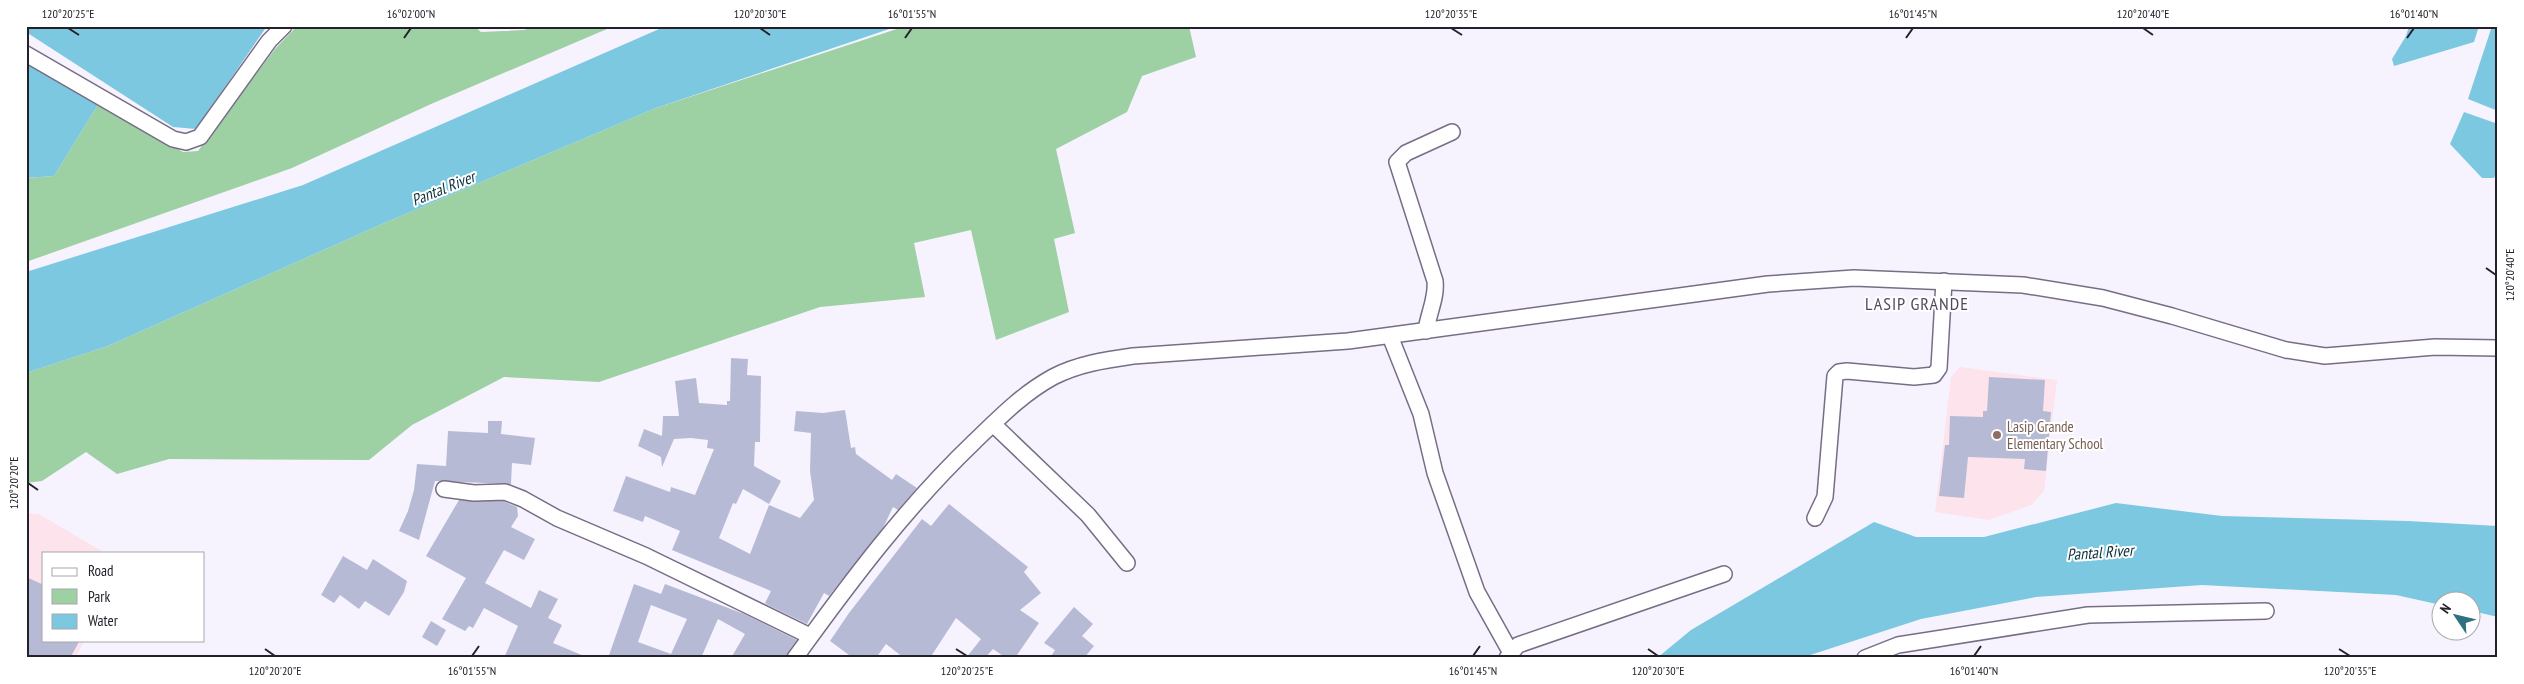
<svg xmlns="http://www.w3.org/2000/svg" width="2524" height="684" font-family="'PT Sans Narrow',sans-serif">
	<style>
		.education { fill: #fde3eb }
		.green { fill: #9dd0a3 }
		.water { fill: #7cc8e0 }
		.building { fill: #b7bad5; fill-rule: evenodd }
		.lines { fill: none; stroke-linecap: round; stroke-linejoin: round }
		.minor-casing { stroke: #776d85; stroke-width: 18 }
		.minor { stroke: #fff; stroke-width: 15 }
		.ticks { fill: none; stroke: #25212b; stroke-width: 2 }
		.education-dot { fill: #8d6e63; stroke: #fff; stroke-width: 2 }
		.labels { text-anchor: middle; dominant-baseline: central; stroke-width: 4; stroke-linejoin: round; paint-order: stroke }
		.education-label { font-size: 15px; fill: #785e54; stroke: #fff; text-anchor: start }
		.water-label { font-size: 16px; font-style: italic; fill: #0b313b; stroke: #fff }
		.quarter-label { font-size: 18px; letter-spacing: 1px; fill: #52495f; stroke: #fff }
		.neatline { fill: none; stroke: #25212b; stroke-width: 2 }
		.ticks-label { font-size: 12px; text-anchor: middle; fill: #25212b }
	</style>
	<rect width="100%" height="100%" fill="#f7f3fe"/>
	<g class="education">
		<polygon points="1960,367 2057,380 2044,491 2031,505 1989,520 1935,512 1951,377"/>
		<polygon points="26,513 39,514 105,553 44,553 44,640 85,640 75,658 26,658"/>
	</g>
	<g class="green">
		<polygon points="297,26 474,26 481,32 524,30 537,26 614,26 431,104 292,168 26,262 26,178 54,176 99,103 183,152 198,151 275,49"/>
		<polygon points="906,26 1189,26 1196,57 1142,76 1127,112 1056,149 1075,233 1054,239 1069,312 996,340 971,230 914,243 925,297 820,307 599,382 504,377 412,425 369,460 169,459 117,474 86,452 42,481 26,483 26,373 108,346 382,224 656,108"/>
	</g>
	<g class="water">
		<polygon points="26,26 267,26 196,129 173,127 26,32"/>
		<polygon points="666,26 898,26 656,108 382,224 108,346 26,373 26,272 303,185"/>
		<polygon points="2409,26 2479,26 2474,42 2394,66 2392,59 2406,36"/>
		<polygon points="2492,26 2498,26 2498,111 2468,99"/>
		<polygon points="26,60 99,103 54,176 26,178"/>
		<polygon points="2464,112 2498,124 2498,170 2494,178 2482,178 2450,144"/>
		<polygon points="2116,503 2222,516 2408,521 2498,526 2498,617 2472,611 2472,602 2442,602 2441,605 2396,595 2202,585 2036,597 1921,619 1801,658 1657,658 1691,630 1874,522 1916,537 1984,537"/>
	</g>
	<g class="building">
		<polygon points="731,358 748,359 747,375 761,376 760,442 755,442 754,466 781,481 769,504 743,489 736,504 733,503 719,538 750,554 769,505 800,518 814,500 810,471 811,433 794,431 796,411 823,413 845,410 851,448 855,447 856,454 892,480 896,474 917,488 898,510 893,507 883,528 829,596 824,593 807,624 768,605 765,603 771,591 672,550 680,531 645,516 643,522 613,511 626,476 670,492 671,487 695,495 714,449 707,448 708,440 691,438 674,439 662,467 661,457 638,446 644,429 662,436 663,416 679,416 675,381 696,378 699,403 727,405 727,401 730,401"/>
		<polygon points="1989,377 2045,380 2043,411 2051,412 2046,471 2024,469 2025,459 1968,457 1964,498 1939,496 1945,445 1949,445 1950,416 1983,417 1983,411 1987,411"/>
		<polygon points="488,421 502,421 501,434 535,438 531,465 512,463 511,484 435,481 419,540 399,531 408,511 414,490 417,464 446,466 448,431 488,433"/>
		<polygon points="459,500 503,501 517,507 518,516 511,527 535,539 524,560 504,550 485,583 531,608 539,590 558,599 548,618 562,625 553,643 589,658 504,658 518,626 484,608 473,628 469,626 465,631 442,619 466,578 426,556"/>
		<polygon points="949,504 1028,567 1024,572 1041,593 1020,610 1039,623 1015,658 1006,658 993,649 985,658 966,658 981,639 956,618 930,658 904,658 886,644 876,658 853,658 830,641 849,613 922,519 931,526"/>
		<polygon points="343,556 367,570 373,559 407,581 404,592 389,616 365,601 359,609 340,595 334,603 321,595"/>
		<polygon points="26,577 44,585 44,640 80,640 70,658 26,658"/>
		<path d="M634,584L661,594L665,584L744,614L797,640L786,658H731L745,634L718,619L701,658H608ZM651,605L687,619L671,654L638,642Z"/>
		<polygon points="1074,607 1093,624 1082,636 1094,646 1084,658 1050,658 1055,650 1044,643"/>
		<polygon points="431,621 446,630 437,646 422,637"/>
	</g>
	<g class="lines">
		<g class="minor-casing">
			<g id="minor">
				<polyline points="26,54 173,139 186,142 200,137 269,41 284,26"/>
				<path d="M1426,331C1428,314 1437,298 1435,281L1397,162L1406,153L1452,132"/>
				<polyline points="1390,336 1421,414 1435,473 1477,592 1511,653"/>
				<polyline points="993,424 1088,515 1127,563"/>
				<polyline points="444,489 474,493 505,492 523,499 557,518 646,556 810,636"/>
				<polyline points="1815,518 1825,497 1835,376 1839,372 1847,371 1914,377 1934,375 1939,368 1944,281"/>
				<path d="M795,658C850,582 906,507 974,442C999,418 1022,394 1053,377C1078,364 1105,360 1133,356L1348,341L1768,284L1854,278L2023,285L2103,298L2172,316L2286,350L2325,356L2435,347L2498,348"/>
				<polyline points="1507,658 1518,645 1724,574"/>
				<polyline points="1865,658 1898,645 2088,615 2266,611"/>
			</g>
		</g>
		<use href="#minor" class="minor"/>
	</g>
	<path class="ticks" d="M68,28L79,35M760,28L770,35M1451,28L1462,35M2143,28L2153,35M404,38L411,28M905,38L912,28M1906,38L1913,28M2407,38L2414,28M2486,268L2496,275M28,483L38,490M265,649L275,656M956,649L967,656M1648,649L1658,656M2339,649L2350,656M472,656L479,646M1473,656L1480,646M1974,656L1981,646"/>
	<circle class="education-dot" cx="1997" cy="435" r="5"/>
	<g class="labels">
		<g class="education-label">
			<text x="2007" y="426">Lasip Grande<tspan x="2007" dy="17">Elementary School</tspan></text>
		</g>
		<g class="water-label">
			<text transform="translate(443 188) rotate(-22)">Pantal River</text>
			<text transform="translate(2100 552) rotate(-4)">Pantal River</text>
		</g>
		<g class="quarter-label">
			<text x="1917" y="303">LASIP GRANDE</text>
		</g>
	</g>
	<rect width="2524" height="684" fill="none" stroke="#ffffff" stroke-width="55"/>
	<rect x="42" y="552" width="162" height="90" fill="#ffffff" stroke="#a8a6aa"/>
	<rect x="52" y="568" width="25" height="8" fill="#ffffff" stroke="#a8a6aa"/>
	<text x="88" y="576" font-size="15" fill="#25212b">Road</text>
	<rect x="52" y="589" width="25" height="15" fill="#9dd0a3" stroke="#a8a6aa"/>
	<text x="88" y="602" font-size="15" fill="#25212b">Park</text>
	<rect x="52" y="614" width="25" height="15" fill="#7cc8e0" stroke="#a8a6aa"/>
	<text x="88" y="626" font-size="15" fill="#25212b">Water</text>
	<g transform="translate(2456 616) rotate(305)"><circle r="24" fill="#ffffff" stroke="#a8a6aa"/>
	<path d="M0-4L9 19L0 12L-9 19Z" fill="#2f7083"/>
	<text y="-8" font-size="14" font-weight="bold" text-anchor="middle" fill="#25212b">N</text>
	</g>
	<rect x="28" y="28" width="2468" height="628" class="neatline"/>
	<g class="ticks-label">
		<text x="68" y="18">120°20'25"E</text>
		<text x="411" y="18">16°02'00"N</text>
		<text x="760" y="18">120°20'30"E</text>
		<text x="912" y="18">16°01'55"N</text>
		<text x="1451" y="18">120°20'35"E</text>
		<text x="1913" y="18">16°01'45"N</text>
		<text x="2143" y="18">120°20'40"E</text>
		<text x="2414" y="18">16°01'40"N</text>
		<text transform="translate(2510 275) rotate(-90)" y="4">120°20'40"E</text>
		<text transform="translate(14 483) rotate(-90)" y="4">120°20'20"E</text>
		<text x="275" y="675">120°20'20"E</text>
		<text x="472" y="675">16°01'55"N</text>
		<text x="967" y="675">120°20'25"E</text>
		<text x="1473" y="675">16°01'45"N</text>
		<text x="1658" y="675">120°20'30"E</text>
		<text x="1974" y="675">16°01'40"N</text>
		<text x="2350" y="675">120°20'35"E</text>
	</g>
</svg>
